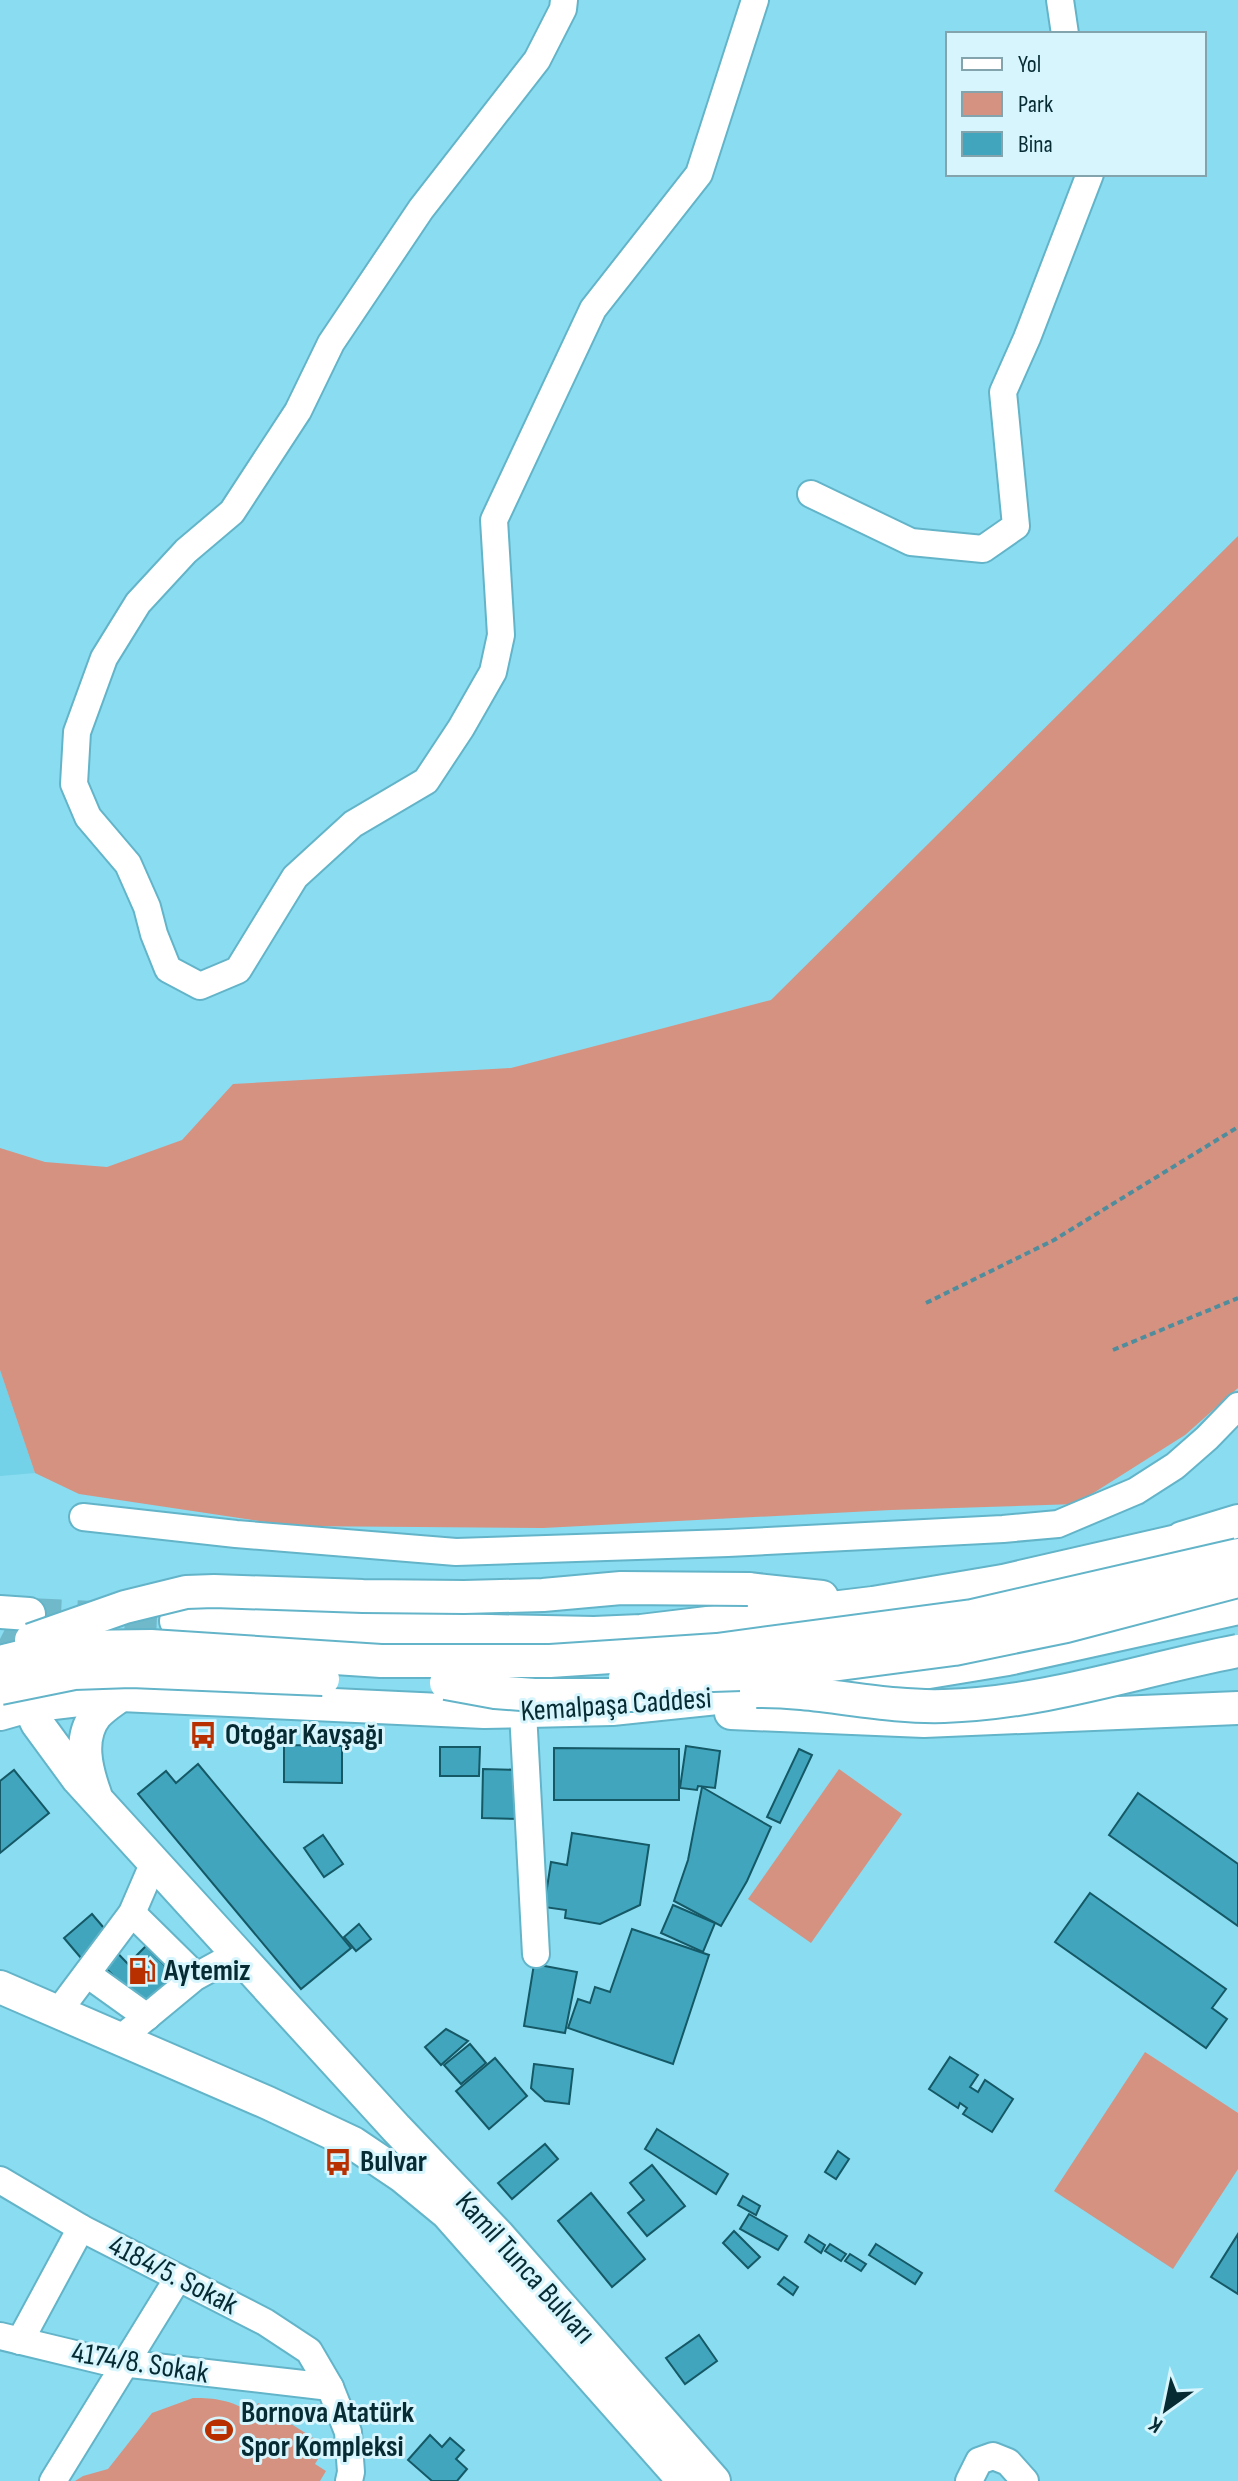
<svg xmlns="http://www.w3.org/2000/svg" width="1238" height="2481" font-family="'Sofia Sans Condensed',sans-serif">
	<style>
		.built { fill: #73d1e8 }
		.green { fill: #d59281 }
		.building { fill: #41a6bd; stroke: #155866; stroke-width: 2 }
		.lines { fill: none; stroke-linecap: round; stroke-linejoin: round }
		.major-tunnel { stroke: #70b9cb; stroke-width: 32; stroke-dasharray: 32 16; stroke-linecap: butt }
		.minor-casing { stroke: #63b4c8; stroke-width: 30 }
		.major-casing { stroke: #63b4c8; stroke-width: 36 }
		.path { stroke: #4f8c9c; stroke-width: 4; stroke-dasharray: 6 4; stroke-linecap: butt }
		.minor { stroke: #fff; stroke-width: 26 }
		.major { stroke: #fff; stroke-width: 32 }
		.major-bridge-casing { stroke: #63b4c8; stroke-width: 36; stroke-linecap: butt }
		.major-bridge { stroke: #fff; stroke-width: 32 }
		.labels { text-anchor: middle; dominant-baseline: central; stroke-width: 6; stroke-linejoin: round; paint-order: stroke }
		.street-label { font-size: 30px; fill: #062b33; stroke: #d6f5fd }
		.poi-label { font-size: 30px; font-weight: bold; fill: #062b33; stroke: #d6f5fd; text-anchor: start }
	</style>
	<rect width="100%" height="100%" fill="#8adcf1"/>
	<polygon class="built" points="0,1370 35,1473 0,1476"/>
	<g class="green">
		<polygon points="1238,536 1238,1388 1185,1435 1076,1504 891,1510 543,1528 293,1526 79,1494 35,1473 0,1370 0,1148 45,1162 107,1167 182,1140 233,1084 511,1068 771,1000"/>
		<polygon points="839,1769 902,1814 811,1943 748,1899"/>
		<polygon points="1145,2052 1238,2113 1238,2169 1173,2269 1054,2191"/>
		<path d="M193,2398C215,2398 232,2400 251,2413L258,2403L326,2446L315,2464L326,2471L320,2481H75L83,2476L108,2469L152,2413Z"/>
	</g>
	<g class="building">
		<polygon points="284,1745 342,1746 342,1783 284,1782"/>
		<polygon points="686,1746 720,1751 715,1788 698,1786 697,1790 680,1788"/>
		<polygon points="440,1747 480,1747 479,1776 440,1776"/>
		<polygon points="554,1748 679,1749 679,1800 554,1800"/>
		<polygon points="799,1749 812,1755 780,1823 767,1817"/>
		<polygon points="198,1764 351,1948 301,1989 138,1794 166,1771 176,1783"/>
		<polygon points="483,1769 523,1770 522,1819 482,1818"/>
		<polygon points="14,1770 49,1813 0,1853 0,1781"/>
		<polygon points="702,1787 771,1827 747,1881 721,1926 674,1901 688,1860"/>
		<polygon points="1138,1793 1238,1864 1238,1926 1109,1835"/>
		<polygon points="572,1833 649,1845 640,1905 600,1924 565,1918 566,1910 544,1907 551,1862 567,1865"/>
		<polygon points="323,1835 343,1864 324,1877 304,1848"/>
		<polygon points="1090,1893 1226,1989 1212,2008 1227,2019 1206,2048 1055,1942"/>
		<polygon points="673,1905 715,1923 703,1952 661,1933"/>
		<polygon points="92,1914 109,1934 81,1958 64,1938"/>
		<polygon points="359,1924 371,1939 356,1951 344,1937"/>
		<polygon points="632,1929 709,1955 673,2064 568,2028 578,1999 590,2003 595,1987 610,1992"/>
		<polygon points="104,1939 128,1964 146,1946 174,1975 143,2006 89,1951"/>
		<polygon points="534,1964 577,1972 565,2033 524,2026"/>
		<polygon points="446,2029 468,2041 441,2065 425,2047"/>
		<polygon points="470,2044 486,2063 461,2084 444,2065"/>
		<polygon points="950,2057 978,2075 970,2087 978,2092 985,2080 1013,2099 992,2132 963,2114 967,2108 960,2103 958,2108 929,2089"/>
		<polygon points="495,2058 527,2096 489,2129 456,2091"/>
		<polygon points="534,2064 573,2069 569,2104 545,2101 531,2088"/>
		<polygon points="657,2129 728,2174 716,2194 645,2149"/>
		<polygon points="545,2144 558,2159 512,2199 498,2183"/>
		<polygon points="838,2151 849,2159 836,2179 825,2172"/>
		<polygon points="652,2165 685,2206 647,2236 628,2213 644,2200 630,2183"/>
		<polygon points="591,2193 645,2259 612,2287 558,2221"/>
		<polygon points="743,2196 760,2206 756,2215 738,2205"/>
		<polygon points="749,2214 787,2236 778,2250 740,2229"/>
		<polygon points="734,2231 760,2257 748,2268 723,2243"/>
		<polygon points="1238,2234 1238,2294 1211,2277"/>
		<polygon points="809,2235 825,2245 821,2253 805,2242"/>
		<polygon points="830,2244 846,2254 841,2261 825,2251"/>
		<polygon points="876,2244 922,2273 915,2284 869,2255"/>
		<polygon points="850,2254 866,2264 861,2271 845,2261"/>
		<polygon points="784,2277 798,2287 793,2295 778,2284"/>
		<polygon points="699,2335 717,2361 685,2384 666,2358"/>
		<polygon points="430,2435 442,2447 450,2438 464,2450 456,2459 467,2469 457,2481 432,2481 408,2460"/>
	</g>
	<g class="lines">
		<g class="major-tunnel">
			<polyline points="29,1614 176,1621"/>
			<path d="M0,1639C16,1647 27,1660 27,1679"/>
		</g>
		<g class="minor-casing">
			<g id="minor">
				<polyline points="564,0 563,9 537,60 421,209 331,343 298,411 232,512 186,551 138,603 104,658 77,732 74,784 88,817 128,864 147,907 154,934 168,969 200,986 238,970 295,877 353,824 426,781 461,728 493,672 501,635 494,520 593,309 699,174 755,0"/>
				<polyline points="1060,0 1065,34"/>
				<polyline points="811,494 911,542 983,549 1016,526 1003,392 1027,338 1090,174"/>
				<polyline points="83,1517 236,1534 456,1552 728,1543 1003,1529 1058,1524 1136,1491 1175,1466 1207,1438 1238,1406"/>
				<polyline points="523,1712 536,1954"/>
				<polyline points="132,1913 196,1976"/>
				<polyline points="87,1974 147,2017"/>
				<polyline points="58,2012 132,1913 154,1862"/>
				<polyline points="120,2039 195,1977 237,1954"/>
				<polyline points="0,2180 81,2228 265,2322 309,2351 330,2387 348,2432 351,2472 349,2481"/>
				<polyline points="0,2336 104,2361 330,2387"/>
				<polyline points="20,2341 81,2228"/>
				<polyline points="53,2481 178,2278"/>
				<polyline points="969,2481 979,2461 993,2456 1008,2462 1025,2481"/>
			</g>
		</g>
		<g class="major-casing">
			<g id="major">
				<polyline points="1182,1538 1238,1521"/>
				<polyline points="748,1589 822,1597"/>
				<polyline points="0,1612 29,1614"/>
				<polyline points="176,1621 490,1631 594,1633 641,1631 873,1603 1003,1581 1186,1539 1213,1547 1238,1563"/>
				<polyline points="23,1694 37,1723 78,1779 396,2128 498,2235 714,2481"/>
				<polyline points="731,1713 924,1721 1238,1708"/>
				<polyline points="0,1714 28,1706 121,1695 484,1712 612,1709 862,1683 1008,1659 1238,1608"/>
				<path d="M95,1794C86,1769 78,1738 96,1715C103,1707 113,1701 121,1695"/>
				<polyline points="0,1987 268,2103 353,2143 402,2176 447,2213 684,2481"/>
			</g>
		</g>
		<g class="path">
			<polyline points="926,1303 1054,1240 1238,1127"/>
			<polyline points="1113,1350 1238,1298"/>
		</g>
		<use href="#minor" class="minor"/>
		<use href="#major" class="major"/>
		<g class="major-bridge-casing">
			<g id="major-bridge">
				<polyline points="31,1640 125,1607 186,1592 214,1591 363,1596 464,1597 543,1595 621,1588 748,1589"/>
				<polyline points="0,1662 36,1653 78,1647 151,1646 381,1661 550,1661 717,1650 972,1616 1238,1555"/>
				<polyline points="625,1678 771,1673 954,1649 1066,1626 1238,1581"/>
				<polyline points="446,1683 495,1692 534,1695 653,1695"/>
				<polyline points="0,1688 74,1673 131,1671 323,1679"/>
				<path d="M756,1691C819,1690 881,1708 944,1706C1045,1703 1140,1670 1238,1651"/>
			</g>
		</g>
		<use href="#major-bridge" class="major-bridge"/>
	</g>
	<defs>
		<g id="bus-bare" transform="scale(2.16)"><path d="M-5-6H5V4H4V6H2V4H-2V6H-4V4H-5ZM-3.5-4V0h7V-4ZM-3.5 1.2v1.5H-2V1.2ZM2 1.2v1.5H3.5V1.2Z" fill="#b93000" stroke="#d6f5fd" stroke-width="2.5" paint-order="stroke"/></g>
		<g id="fuel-bare" transform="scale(2.16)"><path d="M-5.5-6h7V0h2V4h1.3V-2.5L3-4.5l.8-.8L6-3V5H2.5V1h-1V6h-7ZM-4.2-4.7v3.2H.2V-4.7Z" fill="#b93000" stroke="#d6f5fd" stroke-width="2.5" paint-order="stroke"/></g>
		<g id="stadium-bare" transform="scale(2.16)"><path d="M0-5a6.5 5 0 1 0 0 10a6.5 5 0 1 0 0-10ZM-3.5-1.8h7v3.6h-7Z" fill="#b93000" stroke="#d6f5fd" stroke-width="2.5" paint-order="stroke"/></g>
	</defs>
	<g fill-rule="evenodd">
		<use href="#bus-bare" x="203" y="1735"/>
		<use href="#fuel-bare" x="142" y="1971"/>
		<use href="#bus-bare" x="338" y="2162"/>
		<use href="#stadium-bare" x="219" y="2430"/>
	</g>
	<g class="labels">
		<g class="street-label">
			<text transform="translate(616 1705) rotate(-4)">Kemalpaşa Caddesi</text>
			<text transform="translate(525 2268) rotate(48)">Kamil Tunca Bulvarı</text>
			<text transform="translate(173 2275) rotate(27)">4184/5. Sokak</text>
			<text transform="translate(140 2363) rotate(9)">4174/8. Sokak</text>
		</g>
		<g class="poi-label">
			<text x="225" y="1735">Otogar Kavşağı</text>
			<text x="164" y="1971">Aytemiz</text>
			<text x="360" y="2162">Bulvar</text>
			<text x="241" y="2413">Bornova Atatürk<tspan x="241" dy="34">Spor Kompleksi</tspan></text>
		</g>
	</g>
	<rect x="946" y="32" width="260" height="144" fill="#d6f5fd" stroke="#83a4ac" stroke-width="2"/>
	<rect x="962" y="58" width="40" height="12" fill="#ffffff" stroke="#83a4ac" stroke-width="2"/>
	<text x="1018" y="72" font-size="24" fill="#062b33">Yol</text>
	<rect x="962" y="92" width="40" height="24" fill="#d59281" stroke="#83a4ac" stroke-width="2"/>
	<text x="1018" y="112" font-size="24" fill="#062b33">Park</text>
	<rect x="962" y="132" width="40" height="24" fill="#41a6bd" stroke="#83a4ac" stroke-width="2"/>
	<text x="1018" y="152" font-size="24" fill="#062b33">Bina</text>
	<g transform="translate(1166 2409) rotate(213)" stroke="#d6f5fd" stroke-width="6" paint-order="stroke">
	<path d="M0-6L14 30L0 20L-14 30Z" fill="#062b33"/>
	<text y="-12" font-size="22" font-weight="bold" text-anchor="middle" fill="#062b33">K</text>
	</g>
</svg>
